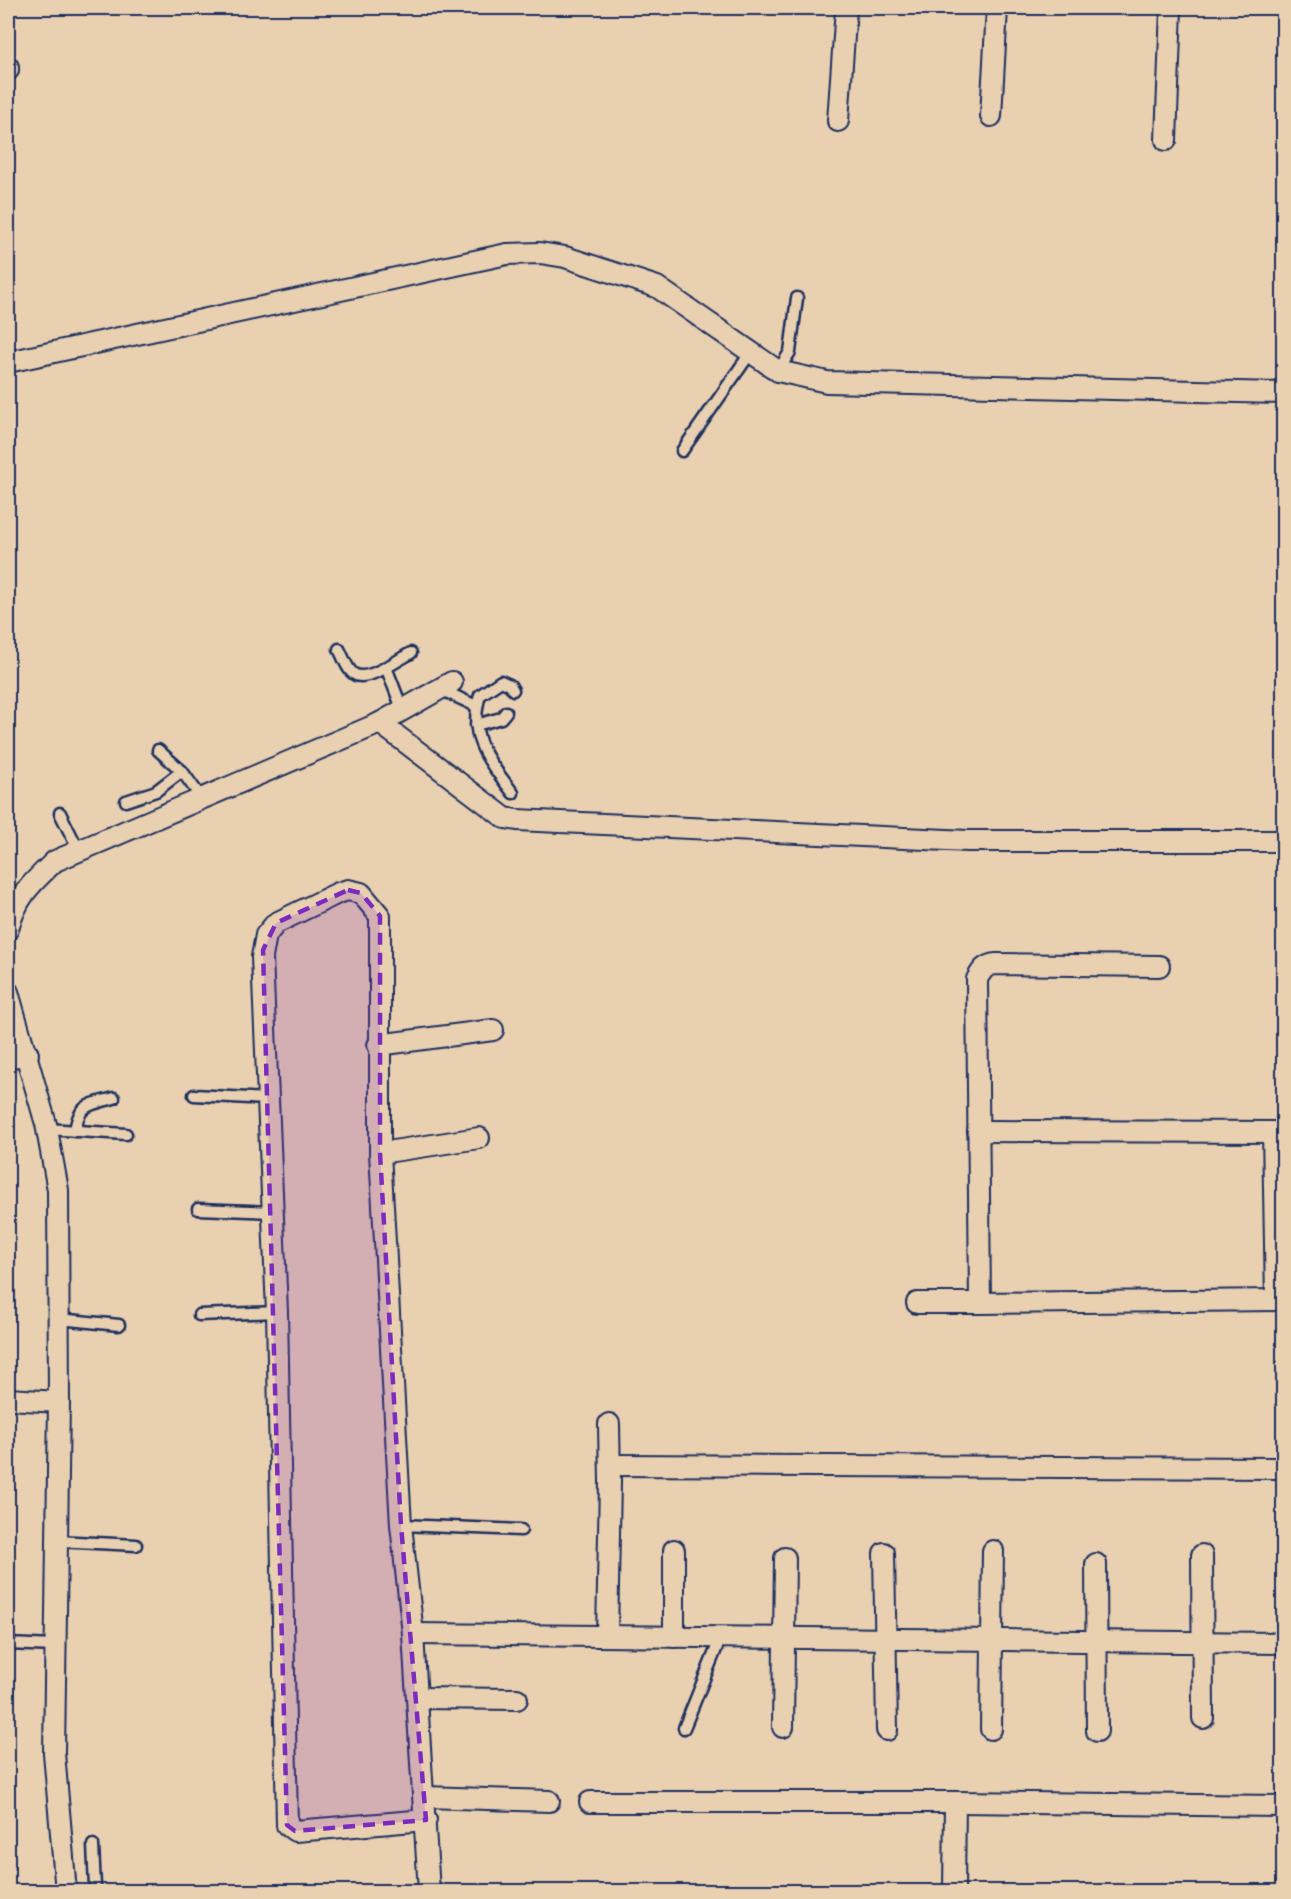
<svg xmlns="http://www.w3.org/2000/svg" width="1291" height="1899" font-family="Sriracha,sans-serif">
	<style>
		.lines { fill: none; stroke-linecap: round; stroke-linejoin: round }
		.lane-casing { stroke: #1b2f5e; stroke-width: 15 }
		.street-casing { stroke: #1b2f5e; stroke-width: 24 }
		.lane { stroke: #e9d0b1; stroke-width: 10 }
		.street { stroke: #e9d0b1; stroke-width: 20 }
		.marked { fill: #7b2cbf; fill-opacity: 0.2; stroke: #7b2cbf; stroke-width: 4.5; stroke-dasharray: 12 8; stroke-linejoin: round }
	</style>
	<rect width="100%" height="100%" fill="#e9d0b1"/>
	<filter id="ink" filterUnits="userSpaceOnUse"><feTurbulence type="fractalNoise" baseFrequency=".0167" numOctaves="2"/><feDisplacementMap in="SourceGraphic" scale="12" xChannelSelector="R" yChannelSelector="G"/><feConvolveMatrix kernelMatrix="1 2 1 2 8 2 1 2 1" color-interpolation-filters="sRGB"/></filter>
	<g filter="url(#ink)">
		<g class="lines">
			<g class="lane-casing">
				<g id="lane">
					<polyline points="778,371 790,352 797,298"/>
					<polyline points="682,451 751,352"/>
					<path d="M339,649C343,656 347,670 354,674C367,683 399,659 411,653"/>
					<polyline points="386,667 403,711"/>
					<polyline points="440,689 476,706"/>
					<polyline points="476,725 501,718 506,712"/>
					<polyline points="158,750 182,771 202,799"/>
					<path d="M513,793C489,761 467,738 480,695L501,681L510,685L513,690"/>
					<polyline points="126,801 156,791 182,771"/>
					<polyline points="60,813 79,851"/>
					<polyline points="194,1095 267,1099"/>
					<polyline points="47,1129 126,1134"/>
					<path d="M75,1131C79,1103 90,1105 114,1098"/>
					<polyline points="198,1209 273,1212"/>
					<polyline points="199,1315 277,1312"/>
					<polyline points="59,1319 119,1325"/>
					<polyline points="401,1525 521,1530"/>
					<polyline points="56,1541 136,1545"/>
					<polyline points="8,1644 54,1646"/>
					<polyline points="684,1728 721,1637"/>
					<polyline points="92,1892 95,1887 93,1845"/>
				</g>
			</g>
			<g class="street-casing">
				<g id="street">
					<polyline points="8,67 8,70"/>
					<polyline points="991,116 997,8"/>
					<polyline points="838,121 846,8"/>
					<polyline points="1166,140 1171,8"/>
					<polyline points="8,362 507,254 540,253 565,257 657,287 778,371 827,382 1284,393"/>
					<polyline points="380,723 505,818 517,820 968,841 1284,841"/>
					<path d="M8,929C17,896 31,884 55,861L380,723L452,682"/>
					<path d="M1159,966L996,964C985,965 982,970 977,979L980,1303L1284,1300"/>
					<polyline points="8,992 46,1124 58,1190 59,1402 54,1753 66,1892"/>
					<polyline points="378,1045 493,1030"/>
					<polyline points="8,1058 28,1054"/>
					<polyline points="978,1131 1284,1132"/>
					<polyline points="1273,1132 1276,1300"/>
					<polyline points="380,1153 479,1138"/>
					<polyline points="917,1303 980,1303"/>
					<polyline points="8,1399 59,1402"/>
					<polyline points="610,1465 1284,1468"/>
					<polyline points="884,1553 887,1730"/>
					<polyline points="1202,1555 1203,1718"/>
					<polyline points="1096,1564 1097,1731"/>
					<polyline points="413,1634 1284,1643"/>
					<polyline points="607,1636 610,1482 609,1424"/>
					<polyline points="674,1637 674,1550"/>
					<polyline points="418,1698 517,1699"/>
					<polyline points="783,1727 785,1558"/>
					<polyline points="991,1729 993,1551"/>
					<polyline points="425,1797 549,1801"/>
					<polyline points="590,1802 955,1802 1284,1806"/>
					<polyline points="426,1820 295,1831 287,1825 277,1312 262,957 266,935 276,923 338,893 348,890 361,893 380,916 380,1153 401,1525 413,1634 429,1892"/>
					<polyline points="954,1892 955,1802"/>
				</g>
			</g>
			<use href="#lane" class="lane"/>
			<use href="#street" class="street"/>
		</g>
	</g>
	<path class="marked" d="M348,890L361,893L380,916V1153L401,1525L426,1820L295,1831L287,1825L263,950L276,923Z"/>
	<rect width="1291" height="1899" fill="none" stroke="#e9d0b1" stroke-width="30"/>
	<rect x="15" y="15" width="1261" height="1869" fill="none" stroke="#1b2f5e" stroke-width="2" filter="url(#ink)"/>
</svg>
